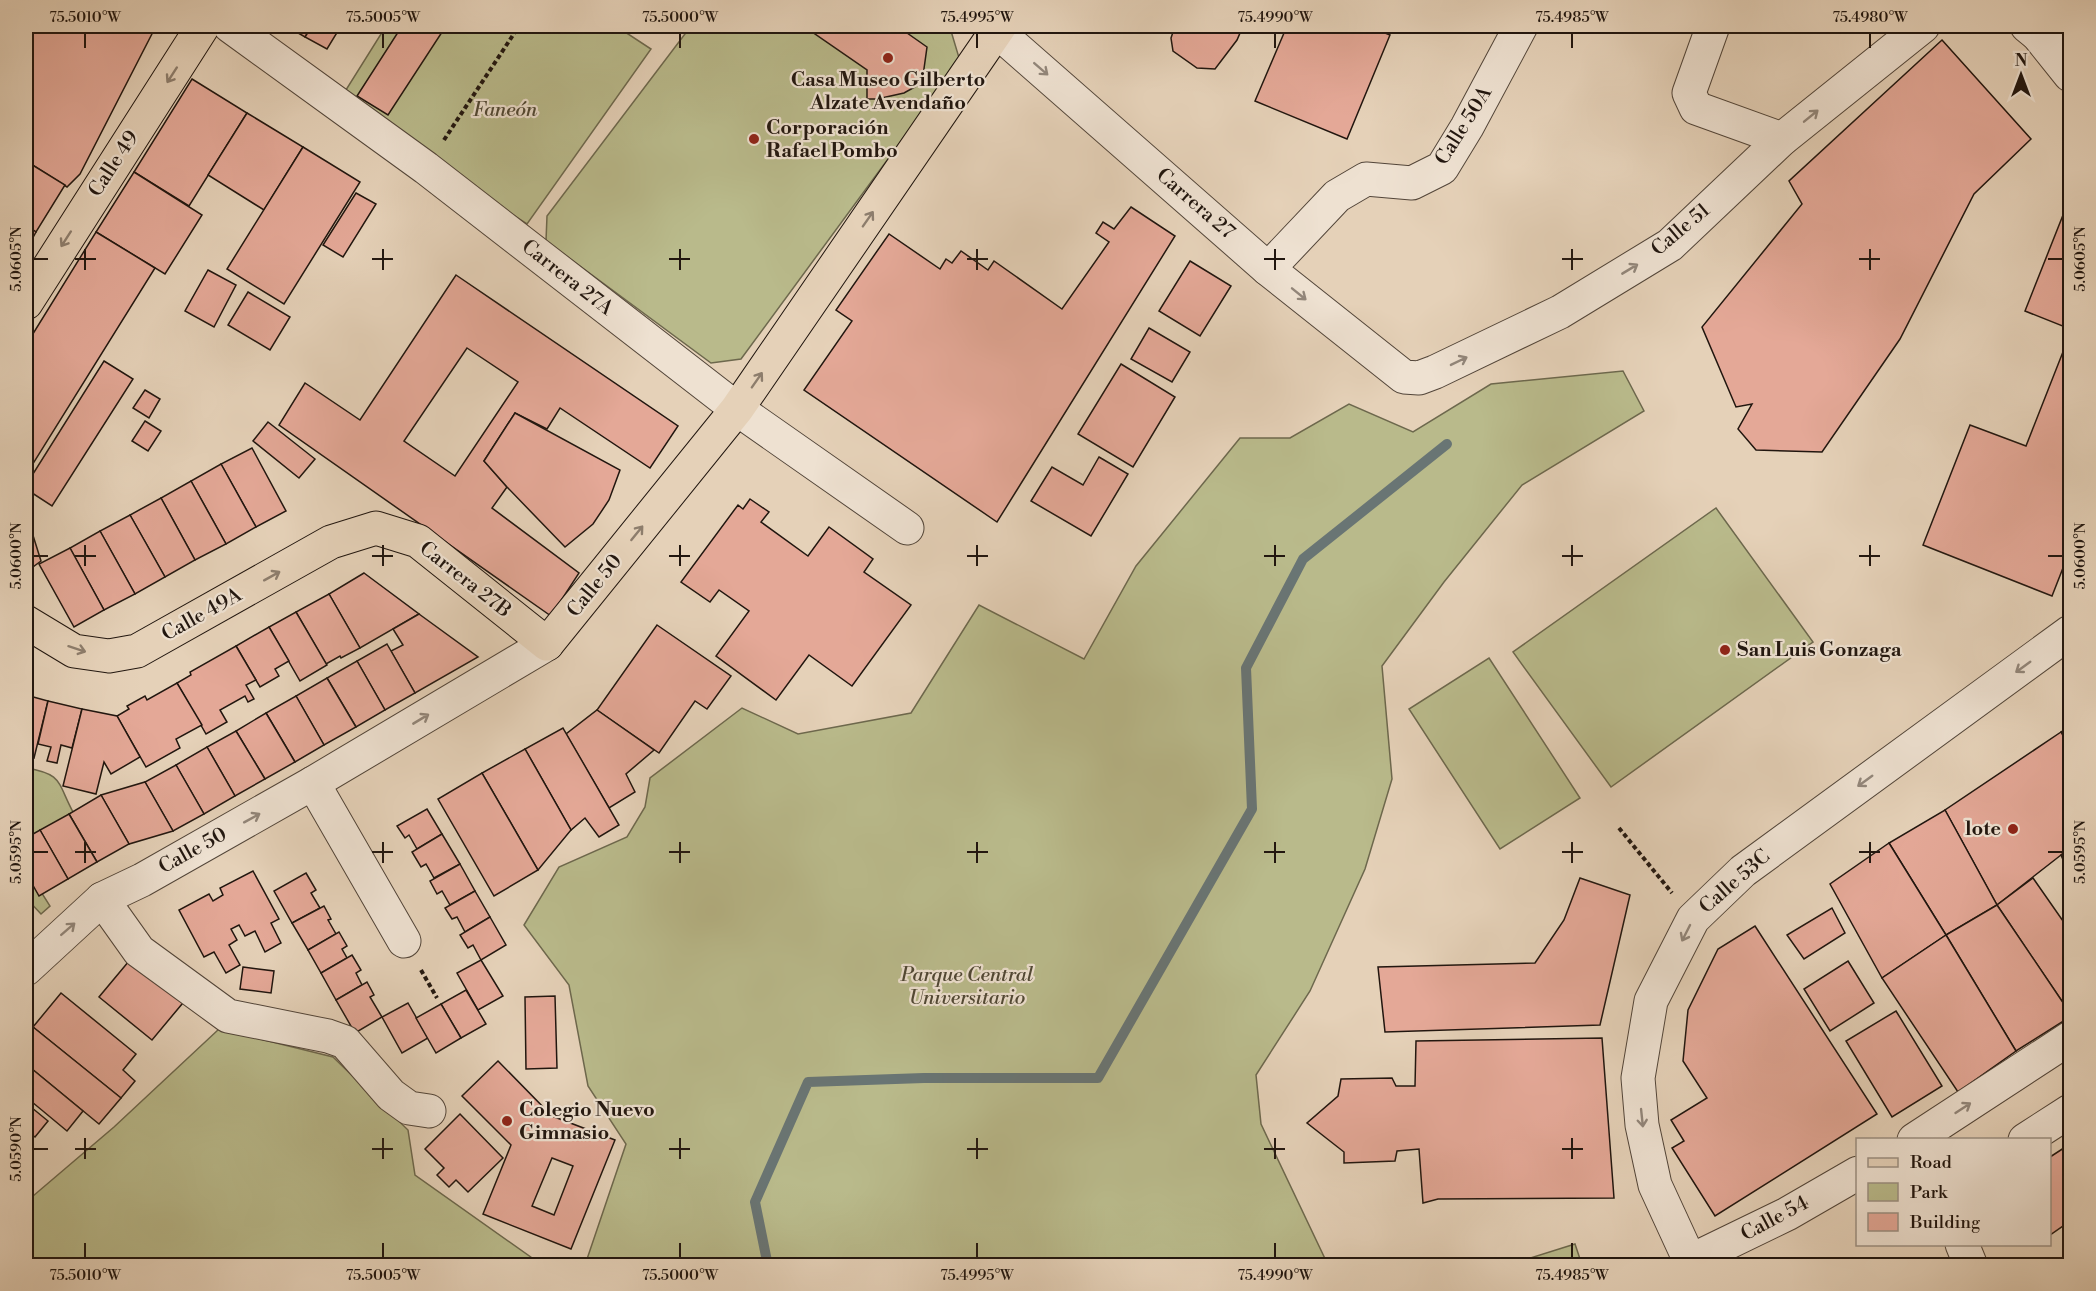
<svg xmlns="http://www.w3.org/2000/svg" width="2096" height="1291" font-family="'Libre Bodoni',serif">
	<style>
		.green { fill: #b9ba8b; stroke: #6d684d; stroke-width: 1.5 }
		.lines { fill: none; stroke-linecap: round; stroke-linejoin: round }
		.stream { stroke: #697574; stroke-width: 10 }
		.building { fill: #e4a897; stroke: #21160f; stroke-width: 1.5; fill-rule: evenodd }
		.minor-casing { stroke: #524539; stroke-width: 35 }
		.major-casing { stroke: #21160f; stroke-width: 35 }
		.path { stroke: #21160f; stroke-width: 4; stroke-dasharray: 4.5 3; stroke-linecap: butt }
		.minor { stroke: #eee1d1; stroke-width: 33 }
		.major { stroke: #e5d1b8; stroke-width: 33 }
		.oneway { stroke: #92867a }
		.oneway2 { stroke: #8d7d6c }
		.ticks { fill: none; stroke: #21160f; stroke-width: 2 }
		.poi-dot { fill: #8f2418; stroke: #eee1d1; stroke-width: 2 }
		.labels { text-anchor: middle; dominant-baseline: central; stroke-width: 4.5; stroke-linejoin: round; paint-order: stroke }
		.poi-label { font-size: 20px; font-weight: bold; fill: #21160f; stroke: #eee1d1; text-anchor: start }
		.park-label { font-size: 20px; font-style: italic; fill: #4f4734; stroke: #eee1d1 }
		.street-label { font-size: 20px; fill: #21160f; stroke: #eee1d1 }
		.neatline { fill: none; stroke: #21160f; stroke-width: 2 }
		.ticks-label { font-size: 15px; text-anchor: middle; fill: #21160f }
	</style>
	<rect width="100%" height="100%" fill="#e5d1b8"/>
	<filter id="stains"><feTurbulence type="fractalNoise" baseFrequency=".00333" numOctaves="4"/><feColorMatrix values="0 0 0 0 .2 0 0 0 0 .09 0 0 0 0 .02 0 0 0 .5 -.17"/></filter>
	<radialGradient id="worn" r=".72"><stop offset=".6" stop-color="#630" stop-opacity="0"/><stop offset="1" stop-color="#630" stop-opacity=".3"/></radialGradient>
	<g class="green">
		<polygon points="386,26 616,26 651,49 527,224 339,101"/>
		<polygon points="691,26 944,26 951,31 960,61 741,359 711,363 546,241 547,216"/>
		<polygon points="1623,371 1644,411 1522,485 1444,582 1382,666 1392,779 1365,869 1310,991 1256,1075 1261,1124 1328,1265 585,1265 626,1144 588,1086 569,985 524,925 559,867 627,837 645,807 650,778 742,708 798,734 911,713 979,605 1084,659 1136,566 1240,438 1290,438 1349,404 1413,432 1491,384"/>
		<polygon points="1716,508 1813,642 1611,787 1513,652"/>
		<polygon points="1489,658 1580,798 1500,849 1409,709"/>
		<path d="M26,768C63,774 57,782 73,812L26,845Z"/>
		<polygon points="26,868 50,906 41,914 26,898"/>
		<polygon points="219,1029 333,1057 408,1130 415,1175 542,1265 26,1265 26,1202 114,1127"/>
		<polygon points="1575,1244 1582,1265 1508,1265"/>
	</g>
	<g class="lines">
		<polyline class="stream" points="768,1266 755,1202 808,1082 924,1078 1098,1078 1252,809 1246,668 1303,559 1447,444"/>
	</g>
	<g class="building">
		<polygon points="26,26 156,26 80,174 67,187 26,161"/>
		<polygon points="286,26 312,26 305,37"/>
		<polygon points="312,26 341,26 327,49 305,37"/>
		<polygon points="402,26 446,26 388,115 357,96"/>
		<polygon points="634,26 650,26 644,33"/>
		<polygon points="807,26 897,26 927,47 922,83 904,93 877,99 867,99 867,70 805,27"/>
		<polygon points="1175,26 1243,26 1237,40 1215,69 1197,68 1173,51 1171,38"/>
		<polygon points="1287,26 1368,26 1390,35 1347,139 1255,101"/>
		<polygon points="1942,40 2031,139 1974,194 1900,339 1822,452 1756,450 1738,429 1752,404 1736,407 1702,327 1802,204 1789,181"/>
		<polygon points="192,79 247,113 189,206 134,172"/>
		<polygon points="247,113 303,147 264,210 208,175"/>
		<polygon points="303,147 360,182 284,304 227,269"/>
		<polygon points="26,161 65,185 36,232 26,225"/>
		<polygon points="134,172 202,215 165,274 96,232"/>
		<polygon points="356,193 376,204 343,257 323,245"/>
		<polygon points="2067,205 2070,206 2070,329 2025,311"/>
		<polygon points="1131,207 1175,236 997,522 804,390 852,321 836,310 889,234 940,269 946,259 952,263 961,251 988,270 994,261 1062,309 1109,242 1096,233 1103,222 1114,229"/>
		<polygon points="26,225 36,232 26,250"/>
		<polygon points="96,232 155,268 26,475 26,345"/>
		<polygon points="1190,261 1231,286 1200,336 1159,311"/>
		<polygon points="208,270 236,285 214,327 185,311"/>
		<path d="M456,275L678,426L650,468L560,408L547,429L515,413L484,461L507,487L492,508L579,573L551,616L279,425L305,383L360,420ZM467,348L518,382L455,476L404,441Z"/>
		<polygon points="248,292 290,317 270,350 228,325"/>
		<polygon points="1149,328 1190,352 1172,382 1131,359"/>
		<polygon points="2070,334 2070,550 2052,596 1923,545 1970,425 2026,446"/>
		<polygon points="104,361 133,379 52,506 26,489 26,485"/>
		<polygon points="1121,364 1175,397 1133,467 1078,434"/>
		<polygon points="145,390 160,399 149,418 133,408"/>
		<polygon points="515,413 620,470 609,500 593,524 565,547 507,487 484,461"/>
		<polygon points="145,421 161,431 148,451 132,441"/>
		<polygon points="268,422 315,459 299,478 253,441"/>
		<polygon points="252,448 286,511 256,527 221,464"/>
		<polygon points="1099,457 1128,474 1091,536 1031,501 1052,467 1083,485"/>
		<polygon points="221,464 256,527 226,544 191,481"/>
		<polygon points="191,481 226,544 195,560 161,498"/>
		<polygon points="161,498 195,560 165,577 130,515"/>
		<polygon points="750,499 769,512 761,522 808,556 829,527 873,559 864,572 911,605 852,686 809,655 776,700 716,656 749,611 719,590 710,602 681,582 738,505 743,509"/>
		<polygon points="26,513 41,561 26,572"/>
		<polygon points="130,515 165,577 135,594 100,531"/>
		<polygon points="100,531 135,594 104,610 70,548"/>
		<polygon points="70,548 104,610 74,627 39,564"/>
		<polygon points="364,573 419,614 360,648 329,594"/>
		<polygon points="329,594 360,648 341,658 340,656 326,664 296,612"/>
		<polygon points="296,612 327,665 300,681 269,627"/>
		<polygon points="419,614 478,657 415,693 391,651 403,645 393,629"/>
		<polygon points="657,625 731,676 707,709 695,701 659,753 597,710"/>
		<polygon points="269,627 289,661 275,669 279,676 260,687 236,646"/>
		<polygon points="387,644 415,693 385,710 357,661"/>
		<polygon points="236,646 256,680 246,685 254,699 248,702 245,696 220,710 227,722 206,734 177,683 191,675 190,672"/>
		<polygon points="357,661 385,710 356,727 327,678"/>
		<polygon points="327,678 356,727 324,745 296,696"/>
		<polygon points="177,683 202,725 176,739 180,748 146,767 117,716 129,709 127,706 145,696 147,700"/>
		<polygon points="26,695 48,701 34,758 26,756"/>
		<polygon points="296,696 324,745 295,762 266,713"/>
		<polygon points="48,701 82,709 72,748 61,745 57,763 47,761 51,747 38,744"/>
		<polygon points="82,709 117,716 140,757 111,774 104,762 96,794 63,786"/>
		<polygon points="597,710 654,750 626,774 635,792 609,808 566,734"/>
		<polygon points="266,713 295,762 265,779 236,731"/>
		<polygon points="2070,726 2070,749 2061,732"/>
		<polygon points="563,728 619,825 599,837 585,818 571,830 525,749"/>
		<polygon points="236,731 265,779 235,796 207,747"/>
		<polygon points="2061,732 2070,749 2070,848 1997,905 1945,810"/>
		<polygon points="207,747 235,796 204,814 176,765"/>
		<polygon points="525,749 571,830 538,870 482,773"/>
		<polygon points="176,765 204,814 173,831 145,782"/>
		<polygon points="482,773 538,870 494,896 438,799"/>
		<polygon points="145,782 173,831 129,844 101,795"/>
		<polygon points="101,795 129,844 97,862 69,814"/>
		<polygon points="427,809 442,834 417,849 409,835 405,838 397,826"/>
		<polygon points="1945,810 1997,905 1946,935 1889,843"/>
		<polygon points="69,814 97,862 68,879 40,830"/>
		<polygon points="40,830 68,879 39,896 26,873 26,838"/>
		<polygon points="442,834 460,864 434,878 426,864 421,867 412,852"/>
		<polygon points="1889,843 1946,935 1882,978 1830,884"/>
		<polygon points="2070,848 2070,876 2061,855"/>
		<polygon points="460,864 475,891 450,905 442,891 437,894 430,881"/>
		<polygon points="253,871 279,919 271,923 281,943 265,952 255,931 245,936 239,925 231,929 237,940 229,945 240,965 226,973 214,952 204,957 179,910 209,894 213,901 223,895 220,888"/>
		<polygon points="306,873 316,890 311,893 320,908 292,923 274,891"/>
		<polygon points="1580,878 1630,895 1600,1025 1385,1032 1378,967 1535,963 1564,920"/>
		<polygon points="2033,878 2070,931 2070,1013 1997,905"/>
		<polygon points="475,891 490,917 465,932 457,917 452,919 445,908"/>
		<polygon points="26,901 32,908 26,915"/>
		<polygon points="1997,905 2070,1013 2070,1017 2016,1051 1946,935"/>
		<polygon points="324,906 331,919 328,920 336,934 308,950 292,923"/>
		<polygon points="1832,908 1845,933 1804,959 1787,935"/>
		<polygon points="490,917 506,945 481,960 473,945 468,948 460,935"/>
		<polygon points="1755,926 1877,1114 1715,1216 1672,1148 1684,1141 1671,1120 1707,1098 1683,1061 1688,1010 1718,949"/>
		<polygon points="339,932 347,946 342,949 347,958 321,973 308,950"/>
		<polygon points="1946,935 2016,1051 1958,1092 1882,978"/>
		<polygon points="134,955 187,998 152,1040 99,997"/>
		<polygon points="352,955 361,970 356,973 362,985 336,1000 321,973"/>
		<polygon points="481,960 503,996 478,1010 457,973"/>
		<polygon points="1848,961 1874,1003 1830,1031 1804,989"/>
		<polygon points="243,967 274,971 271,993 240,989"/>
		<polygon points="367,982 374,995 370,997 382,1017 355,1033 336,1000"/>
		<polygon points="466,990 486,1024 461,1038 441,1004"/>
		<polygon points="61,993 136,1054 123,1070 135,1081 121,1098 33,1027"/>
		<polygon points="555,996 557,1068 526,1069 525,997"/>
		<polygon points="408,1003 428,1038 402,1053 382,1017"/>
		<polygon points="441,1004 461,1038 436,1053 416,1018"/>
		<polygon points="1896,1011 1942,1086 1892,1117 1846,1041"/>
		<polygon points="33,1027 121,1098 99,1124 26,1064 26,1037"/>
		<polygon points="1602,1038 1614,1198 1438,1199 1423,1203 1419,1149 1397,1151 1395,1161 1344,1163 1344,1152 1307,1123 1338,1096 1341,1079 1392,1078 1396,1086 1415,1086 1416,1041"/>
		<path d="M498,1061L552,1116L615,1140L571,1249L483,1214L511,1145L462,1096ZM552,1158L573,1166L554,1215L532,1206Z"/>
		<polygon points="26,1064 83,1111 67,1131 26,1097"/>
		<polygon points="26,1103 48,1121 35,1137 26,1130"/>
		<polygon points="460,1114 503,1158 468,1192 456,1180 449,1187 437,1175 444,1168 425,1149"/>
		<polygon points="26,1141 33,1148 26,1156"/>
		<polygon points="2070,1144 2070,1221 2050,1235 2050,1157"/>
	</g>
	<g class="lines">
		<g class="minor-casing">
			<g id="minor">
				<polyline points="230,26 426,168 737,409 907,528"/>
				<polyline points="991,26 1268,269 1404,377 1419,378 1435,372 1560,312 1670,245 1782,139 1923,26"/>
				<polyline points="1713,26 1689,93 1696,108 1782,139"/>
				<polyline points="2027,26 2038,35 2070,75"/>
				<polyline points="2038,35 2068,26"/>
				<polyline points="1268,269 1337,196 1366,179 1412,183 1442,168 1467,127 1521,26"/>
				<polyline points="313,783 404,941"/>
				<polyline points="102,899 139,951 228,1016 328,1036 345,1042 391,1095 409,1108 429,1111"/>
				<polyline points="26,969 102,899 142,880 313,783 547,644"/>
				<polyline points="1914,1140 2070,1038"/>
				<polyline points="2025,1140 2070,1111"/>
				<polyline points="1858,1173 1787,1214 1690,1261 1655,1185 1642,1125 1638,1078 1651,1001 1693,919 1743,871 2070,632"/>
				<polyline points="1962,1244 1971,1266"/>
			</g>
		</g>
		<g class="major-casing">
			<g id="major">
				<polyline points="26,303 203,26"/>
				<polyline points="26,622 74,651 109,656 137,651 331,542 376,528 418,541 547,644 737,409 1000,26"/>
			</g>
		</g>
		<g class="path">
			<polyline points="444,140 519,26"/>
			<polyline points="1619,828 1672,893"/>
			<polyline points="421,970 437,998"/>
		</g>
		<use href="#minor" class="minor"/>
		<use href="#major" class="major"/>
	</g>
	<defs><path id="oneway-shaft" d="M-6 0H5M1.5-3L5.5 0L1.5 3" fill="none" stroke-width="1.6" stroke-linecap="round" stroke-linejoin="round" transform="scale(1.5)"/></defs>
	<g class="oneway">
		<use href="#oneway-shaft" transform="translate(1041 69) rotate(41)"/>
		<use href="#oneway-shaft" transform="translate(1811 116) rotate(-39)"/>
		<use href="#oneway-shaft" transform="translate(1630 269) rotate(-31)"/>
		<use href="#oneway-shaft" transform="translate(1299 294) rotate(39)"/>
		<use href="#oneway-shaft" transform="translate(1459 361) rotate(-26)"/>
		<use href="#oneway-shaft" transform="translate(2023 667) rotate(144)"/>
		<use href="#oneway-shaft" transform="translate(421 719) rotate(-31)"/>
		<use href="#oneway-shaft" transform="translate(1865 781) rotate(144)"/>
		<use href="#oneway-shaft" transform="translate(252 818) rotate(-29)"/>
		<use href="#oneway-shaft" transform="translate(68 929) rotate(-41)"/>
		<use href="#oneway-shaft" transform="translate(1686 933) rotate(117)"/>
		<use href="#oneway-shaft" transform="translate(1963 1108) rotate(-33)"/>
		<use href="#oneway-shaft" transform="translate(1642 1118) rotate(84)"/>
	</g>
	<g class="oneway2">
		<use href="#oneway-shaft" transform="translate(172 75) rotate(123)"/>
		<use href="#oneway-shaft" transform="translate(868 219) rotate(-55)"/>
		<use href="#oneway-shaft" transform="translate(66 239) rotate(123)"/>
		<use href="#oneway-shaft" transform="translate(757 380) rotate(-55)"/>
		<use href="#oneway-shaft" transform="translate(637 533) rotate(-51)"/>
		<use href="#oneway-shaft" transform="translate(272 576) rotate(-29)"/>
		<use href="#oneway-shaft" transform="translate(77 649) rotate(18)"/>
	</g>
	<path class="ticks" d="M85,33V48M383,33V48M680,33V48M977,33V48M1275,33V48M1572,33V48M1870,33V48M85,249V270M383,249V270M680,249V270M977,249V270M1275,249V270M1572,249V270M1870,249V270M33,259H48M75,259H96M372,259H393M669,259H690M967,259H988M1264,259H1285M1562,259H1583M1859,259H1880M2048,259H2063M85,545V566M383,545V566M680,545V566M977,545V566M1275,545V566M1572,545V566M1870,545V566M33,556H48M75,556H96M372,556H393M669,556H690M967,556H988M1264,556H1285M1562,556H1583M1859,556H1880M2048,556H2063M85,842V863M383,842V863M680,842V863M977,842V863M1275,842V863M1572,842V863M1870,842V863M33,852H48M75,852H96M372,852H393M669,852H690M967,852H988M1264,852H1285M1562,852H1583M1859,852H1880M2048,852H2063M85,1138V1159M383,1138V1159M680,1138V1159M977,1138V1159M1275,1138V1159M1572,1138V1159M33,1149H48M75,1149H96M372,1149H393M669,1149H690M967,1149H988M1264,1149H1285M1562,1149H1583M85,1243V1258M383,1243V1258M680,1243V1258M977,1243V1258M1275,1243V1258M1572,1243V1258"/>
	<g class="poi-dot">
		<circle cx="888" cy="58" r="6"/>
		<circle cx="754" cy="139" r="6"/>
		<circle cx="1725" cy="650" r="6"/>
		<circle cx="2013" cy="829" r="6"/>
		<circle cx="507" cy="1121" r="6"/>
	</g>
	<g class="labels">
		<g class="poi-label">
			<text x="888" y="80" text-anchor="middle">Casa Museo Gilberto<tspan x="888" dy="23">Alzate Avendaño</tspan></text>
			<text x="766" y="128">Corporación<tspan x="766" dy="23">Rafael Pombo</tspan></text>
			<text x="1737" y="650">San Luis Gonzaga</text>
			<text x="2001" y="829" text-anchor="end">lote</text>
			<text x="519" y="1110">Colegio Nuevo<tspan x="519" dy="23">Gimnasio</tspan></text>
		</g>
		<g class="park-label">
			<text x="505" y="110">Faneón</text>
			<text x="967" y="975">Parque Central<tspan x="967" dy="23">Universitario</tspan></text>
		</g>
		<g class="street-label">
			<text transform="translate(1464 126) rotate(-58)">Calle 50A</text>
			<text transform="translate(114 164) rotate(-57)">Calle 49</text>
			<text transform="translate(1195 204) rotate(41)">Carrera 27</text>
			<text transform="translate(1681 230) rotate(-40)">Calle 51</text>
			<text transform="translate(567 278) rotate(38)">Carrera 27A</text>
			<text transform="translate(465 580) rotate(38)">Carrera 27B</text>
			<text transform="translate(595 586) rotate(-51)">Calle 50</text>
			<text transform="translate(202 615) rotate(-29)">Calle 49A</text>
			<text transform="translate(193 851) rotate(-29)">Calle 50</text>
			<text transform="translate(1735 882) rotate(-41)">Calle 53C</text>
			<text transform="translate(1775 1219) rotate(-28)">Calle 54</text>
		</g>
	</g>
	<rect width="2096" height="1291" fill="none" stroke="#e5d1b8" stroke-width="66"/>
	<rect x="1856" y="1138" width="195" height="108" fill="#eee1d1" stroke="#9c9083" stroke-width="1.5"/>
	<rect x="1868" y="1158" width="30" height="9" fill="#e5d1b8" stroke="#9c9083" stroke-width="1.5"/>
	<text x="1910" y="1168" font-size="18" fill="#21160f">Road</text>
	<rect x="1868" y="1183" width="30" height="18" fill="#b9ba8b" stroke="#9c9083" stroke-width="1.5"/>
	<text x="1910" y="1198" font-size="18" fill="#21160f">Park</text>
	<rect x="1868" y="1213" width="30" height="18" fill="#e4a897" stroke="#9c9083" stroke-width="1.5"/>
	<text x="1910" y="1228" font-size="18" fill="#21160f">Building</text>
	<g transform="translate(2021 75)" stroke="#eee1d1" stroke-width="4.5" paint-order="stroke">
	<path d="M0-4.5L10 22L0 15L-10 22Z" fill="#21160f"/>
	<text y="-9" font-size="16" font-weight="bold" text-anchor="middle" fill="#21160f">N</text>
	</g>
	<rect x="33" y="33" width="2030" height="1225" class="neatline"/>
	<g class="ticks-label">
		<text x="85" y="22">75.5010°W</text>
		<text x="383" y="22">75.5005°W</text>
		<text x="680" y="22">75.5000°W</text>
		<text x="977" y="22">75.4995°W</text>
		<text x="1275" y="22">75.4990°W</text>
		<text x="1572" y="22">75.4985°W</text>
		<text x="1870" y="22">75.4980°W</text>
		<text transform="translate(16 259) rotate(-90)" y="5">5.0605°N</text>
		<text transform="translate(2080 259) rotate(-90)" y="5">5.0605°N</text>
		<text transform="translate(16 556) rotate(-90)" y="5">5.0600°N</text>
		<text transform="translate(2080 556) rotate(-90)" y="5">5.0600°N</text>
		<text transform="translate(16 852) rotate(-90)" y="5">5.0595°N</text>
		<text transform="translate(2080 852) rotate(-90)" y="5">5.0595°N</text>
		<text transform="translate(16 1149) rotate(-90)" y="5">5.0590°N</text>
		<text x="85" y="1280">75.5010°W</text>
		<text x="383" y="1280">75.5005°W</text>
		<text x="680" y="1280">75.5000°W</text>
		<text x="977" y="1280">75.4995°W</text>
		<text x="1275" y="1280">75.4990°W</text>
		<text x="1572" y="1280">75.4985°W</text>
	</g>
	<rect width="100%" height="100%" filter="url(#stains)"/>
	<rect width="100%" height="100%" fill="url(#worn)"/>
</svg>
